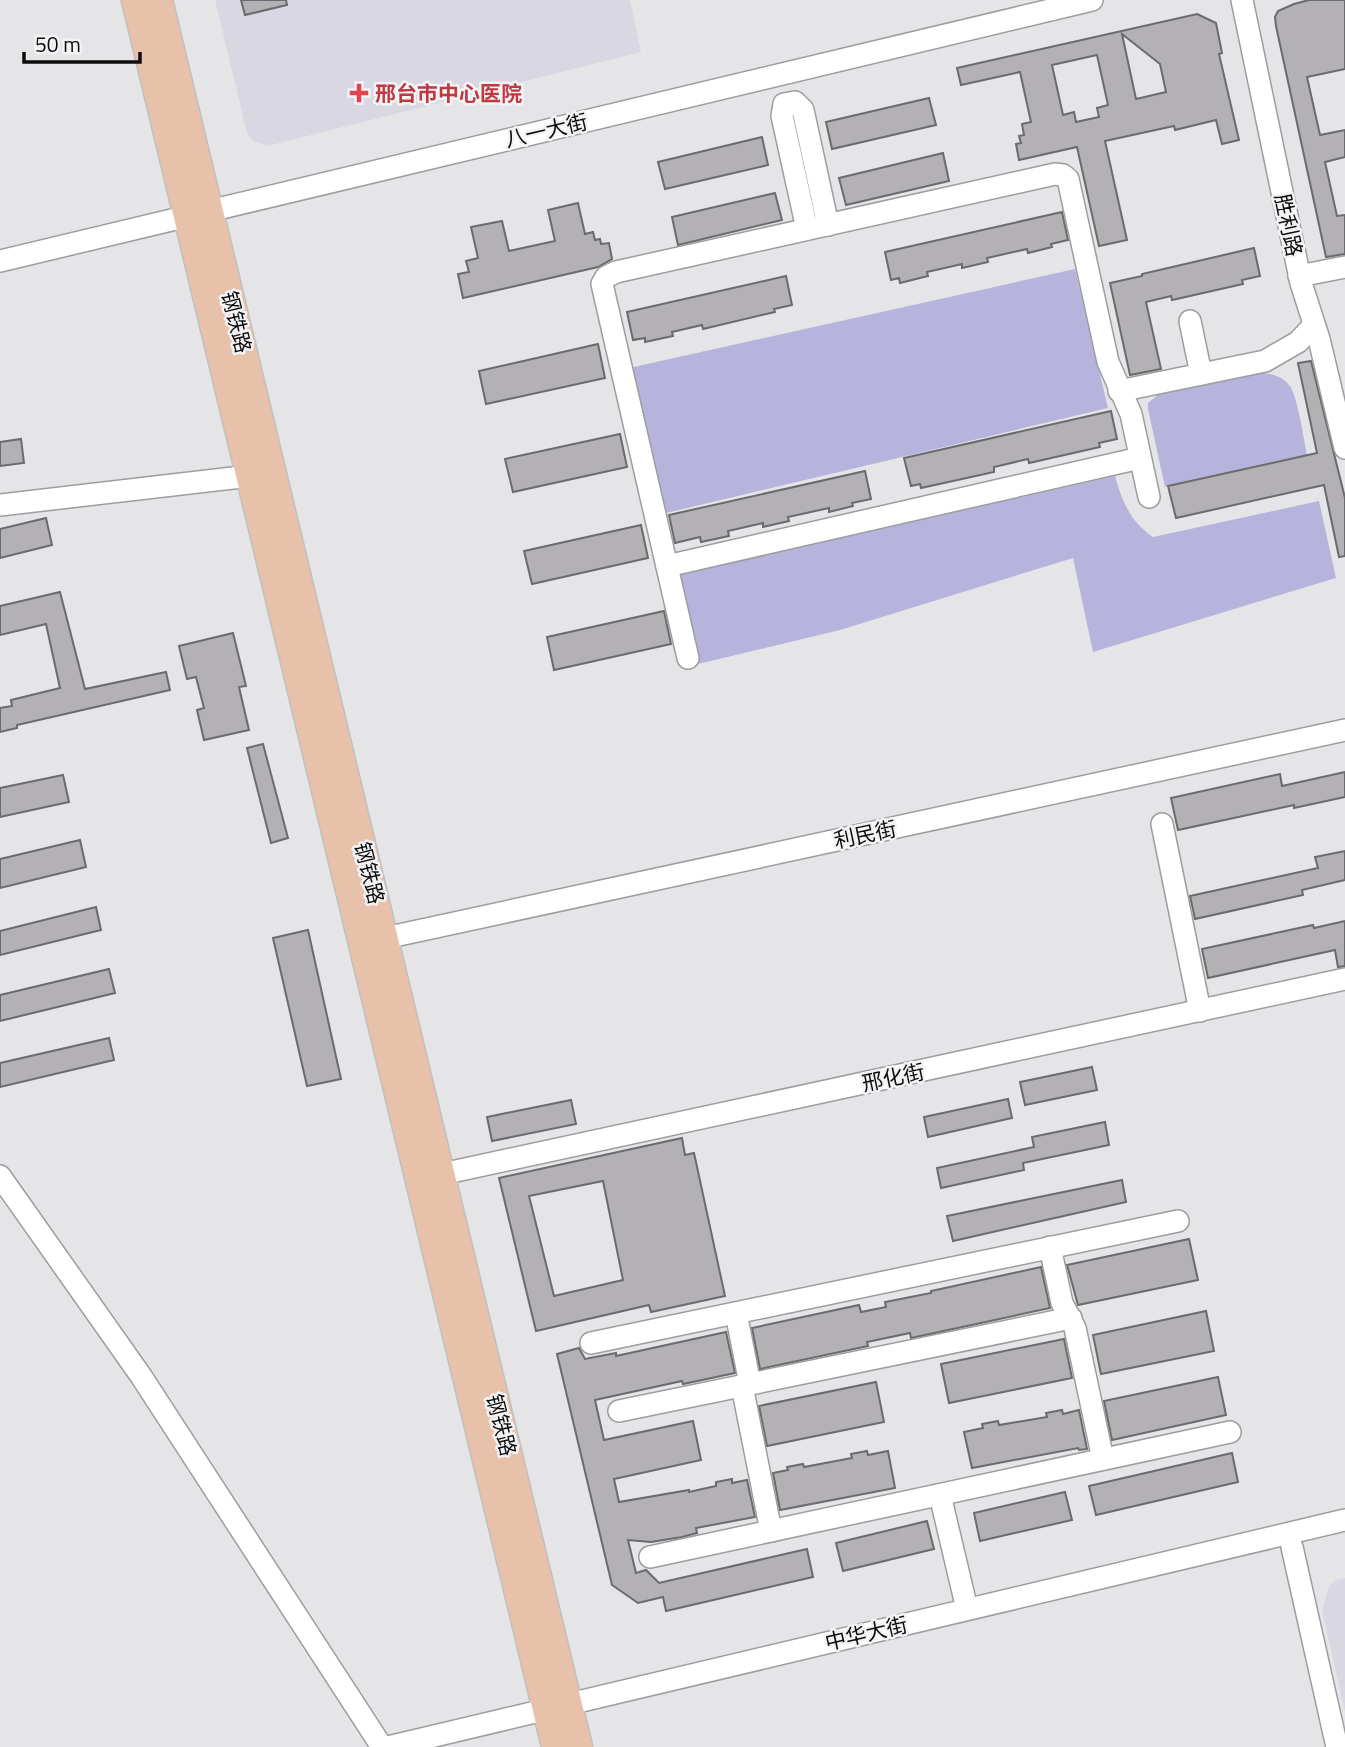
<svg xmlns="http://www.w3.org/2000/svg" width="1345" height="1747" font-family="'Titillium Web','Noto Sans SC',sans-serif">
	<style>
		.built { fill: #d9d8e2 }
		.green { fill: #b6b4dd }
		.building { fill: #b3b1b4; stroke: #6b6a6c; stroke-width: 2; fill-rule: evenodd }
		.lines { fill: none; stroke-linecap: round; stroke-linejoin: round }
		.minor-casing { stroke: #9d9da0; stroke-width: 24 }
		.major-casing { stroke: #c0c0c0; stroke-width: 29 }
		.minor { stroke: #fff; stroke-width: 21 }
		.major { stroke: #e8c1aa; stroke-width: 26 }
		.health-dot { fill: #e0444e; stroke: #f3f2f5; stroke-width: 2.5 }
		.labels { text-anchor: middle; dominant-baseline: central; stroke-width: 5; stroke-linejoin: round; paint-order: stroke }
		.health-label { font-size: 21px; font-weight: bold; fill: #be3a42; stroke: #f3f2f5; text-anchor: start }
		.street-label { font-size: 21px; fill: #0d0c0d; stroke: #f3f2f5 }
	</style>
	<rect width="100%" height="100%" fill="#e5e5e8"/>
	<g class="built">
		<polygon points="215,0 630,0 641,52 267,146 253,141 247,133"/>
		<polygon points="1345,1578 1345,1712 1322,1610 1329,1586 1336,1580"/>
	</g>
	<g class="green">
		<polygon points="1075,269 1108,408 662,514 629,368"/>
		<path d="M1259,373C1270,373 1282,376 1289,385C1297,393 1304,441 1307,455L1165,487L1148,409V403L1159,394L1172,390Z"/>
		<path d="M1115,476C1122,502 1131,522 1153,537L1319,501L1336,578L1093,652L1073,558L840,630L698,664L681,583L680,578L683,573Z"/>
	</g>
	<g class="building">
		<polygon points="241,0 286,0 287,5 245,15"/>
		<polygon points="1309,0 1345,0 1345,69 1307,77 1320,135 1345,130 1345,157 1325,162 1337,216 1345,215 1345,254 1326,257 1276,26 1275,17 1278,11 1294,4"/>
		<path d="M1197,14L1216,23L1222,53L1219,54L1239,140L1222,144L1216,120L1175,130L1174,126L1105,141L1127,240L1099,246L1077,147L1019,160L1016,144L1021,143L1019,136L1024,135L1022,124L1031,122L1020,72L961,85L957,68ZM1122,34L1160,64L1166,92L1136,99ZM1097,55L1108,105L1097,108L1099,117L1076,122L1074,112L1063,115L1052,65Z"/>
		<polygon points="929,98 936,125 832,149 826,122"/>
		<polygon points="762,137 768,165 665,189 658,162"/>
		<polygon points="943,153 949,181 846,205 839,178"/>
		<polygon points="775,193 782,220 678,245 672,217"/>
		<polygon points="578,203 585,234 593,232 595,240 600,239 601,244 609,243 612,259 598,267 463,298 458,274 469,272 466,261 478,258 471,227 502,221 509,251 555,241 548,210"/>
		<polygon points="1062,212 1068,240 1051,244 1052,247 1028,253 1027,249 987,258 988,262 962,268 962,264 927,272 928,276 900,283 899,278 891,280 885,252"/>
		<polygon points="1254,248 1260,276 1242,280 1243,284 1172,300 1171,296 1146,302 1161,369 1130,375 1110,283 1142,276 1142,274"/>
		<polygon points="786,276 792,305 774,309 775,312 703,329 702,325 672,332 673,336 645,342 645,338 633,340 627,312"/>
		<polygon points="598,344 605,378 486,404 479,371"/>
		<polygon points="1311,361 1345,498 1345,556 1339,557 1324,485 1176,518 1168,486 1317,453 1298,363"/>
		<polygon points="1111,411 1117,439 1099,443 1100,447 1029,463 1028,459 994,467 994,472 921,488 920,484 911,486 904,458"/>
		<polygon points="620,434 627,467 513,492 505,459"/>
		<polygon points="21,439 24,463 0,466 0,442"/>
		<polygon points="865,471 871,499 852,503 853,506 829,512 829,508 788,517 789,521 763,527 763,523 728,531 729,536 701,542 700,537 675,543 669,515"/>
		<polygon points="46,518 52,545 0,558 0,529"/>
		<polygon points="641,525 648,558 532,584 524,551"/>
		<polygon points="60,592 85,689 166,672 170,690 17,725 17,728 0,732 0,708 12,706 11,700 60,688 46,624 0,635 0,606"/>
		<polygon points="664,611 671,644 554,670 547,637"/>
		<polygon points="233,633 246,686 239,687 249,730 204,740 197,710 204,708 196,677 187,679 179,646"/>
		<polygon points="263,744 288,838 271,843 247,748"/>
		<polygon points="1345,772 1345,797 1294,808 1294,805 1178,830 1171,798 1280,774 1282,786"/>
		<polygon points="63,775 69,802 0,817 0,788"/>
		<polygon points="80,840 86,867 0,888 0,859"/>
		<polygon points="1345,851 1345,880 1302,890 1303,895 1195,919 1190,896 1318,868 1315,857"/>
		<polygon points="96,907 101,930 0,955 0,931"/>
		<polygon points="1345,921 1345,966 1338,967 1335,950 1208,978 1202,949 1313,925 1314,928"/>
		<polygon points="308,930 341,1079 307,1086 273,938"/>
		<polygon points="109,969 115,993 0,1021 0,995"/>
		<polygon points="109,1038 114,1060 0,1087 0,1063"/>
		<polygon points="1092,1067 1097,1090 1025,1105 1020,1082"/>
		<polygon points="1008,1099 1012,1118 928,1137 924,1117"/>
		<polygon points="571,1100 576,1124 492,1141 487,1117"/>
		<polygon points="1105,1122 1109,1145 1023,1163 1024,1170 941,1188 937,1168 1034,1147 1032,1137"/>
		<path d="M682,1138L685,1155L694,1153L725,1296L651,1312L649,1305L536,1331L499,1178ZM603,1181L623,1280L554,1296L529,1196Z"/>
		<polygon points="1122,1180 1126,1202 953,1241 947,1216"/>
		<polygon points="1189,1239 1198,1280 1078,1305 1067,1265"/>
		<polygon points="1041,1267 1050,1308 911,1338 910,1333 867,1342 868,1346 760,1369 752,1328 859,1305 861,1312 886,1307 885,1302 931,1293 931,1291"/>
		<polygon points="1206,1311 1214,1351 1101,1374 1093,1335"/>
		<polygon points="726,1332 735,1373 683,1384 682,1381 595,1400 604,1440 693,1421 701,1460 614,1479 619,1502 689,1490 689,1492 716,1486 716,1482 732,1479 732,1483 747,1480 755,1517 696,1528 697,1533 682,1537 651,1542 628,1540 636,1573 646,1570 659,1583 807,1549 813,1577 666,1611 663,1597 638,1603 612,1585 557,1354 579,1348 585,1359 616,1353 616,1356"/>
		<polygon points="1064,1339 1072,1378 949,1403 941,1364"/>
		<polygon points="1218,1377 1226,1415 1112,1440 1104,1401"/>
		<polygon points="876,1382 884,1422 767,1446 759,1406"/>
		<polygon points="1062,1410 1063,1414 1079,1410 1087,1449 1079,1450 1078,1448 972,1468 964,1432 983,1428 982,1424 998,1421 999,1425 1047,1417 1046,1413"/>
		<polygon points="867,1451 868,1455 888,1451 895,1488 780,1510 773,1473 788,1470 787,1467 803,1464 804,1467 852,1458 851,1454"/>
		<polygon points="1232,1453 1238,1482 1096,1515 1089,1486"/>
		<polygon points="1065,1492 1072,1520 980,1541 974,1513"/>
		<polygon points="927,1521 934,1549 843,1571 836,1543"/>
	</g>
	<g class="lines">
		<g class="minor-casing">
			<g id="minor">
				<polyline points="1242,0 1301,283 1319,339 1345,448"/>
				<polyline points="807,229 782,116 784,104 795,102 803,110 828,225"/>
				<polyline points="0,261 1092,0"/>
				<polyline points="1299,276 1345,267"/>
				<polyline points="1190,321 1201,374"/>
				<polyline points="1119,391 1265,361 1298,342 1314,325"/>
				<polyline points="0,505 250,476"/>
				<polyline points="667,566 1140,458"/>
				<polyline points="688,658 602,284 606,277 616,272 1055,174 1063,175 1068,179 1108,362 1131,414 1149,497"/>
				<polyline points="1162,824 1200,1011"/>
				<polyline points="385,938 1345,730"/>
				<polyline points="442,1174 1345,979"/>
				<polyline points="0,1176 141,1376 382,1747"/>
				<polyline points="1050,1247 1062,1303 1075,1328 1103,1459"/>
				<polyline points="736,1313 750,1384"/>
				<polyline points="591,1343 1178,1221"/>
				<polyline points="742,1386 771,1531"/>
				<polyline points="619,1411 1071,1318"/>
				<polyline points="940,1495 967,1609"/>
				<polyline points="1292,1547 1337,1747"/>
				<polyline points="650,1557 1230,1432"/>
				<polyline points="388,1747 1345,1520"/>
			</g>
		</g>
		<g class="major-casing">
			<g id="major">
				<polyline points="135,0 555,1747"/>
				<polyline points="159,0 579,1747"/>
			</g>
		</g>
		<use href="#minor" class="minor"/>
		<use href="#major" class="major"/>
	</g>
	<path class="health-dot" d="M355.5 82.5h7v7h7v7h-7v7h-7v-7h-7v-7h7z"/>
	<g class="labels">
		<g class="health-label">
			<text x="375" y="93">邢台市中心医院</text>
		</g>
		<g class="street-label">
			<text transform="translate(546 130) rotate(-13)">八一大街</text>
			<text transform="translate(1289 225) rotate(78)">胜利路</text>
			<text transform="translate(237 322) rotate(76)">钢铁路</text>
			<text transform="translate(865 834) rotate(-12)">利民街</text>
			<text transform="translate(370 873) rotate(76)">钢铁路</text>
			<text transform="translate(893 1077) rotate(-12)">邢化街</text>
			<text transform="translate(502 1425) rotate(76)">钢铁路</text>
			<text transform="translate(866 1633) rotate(-13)">中华大街</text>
		</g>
	</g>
	<path d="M24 52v10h116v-10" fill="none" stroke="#0d0c0d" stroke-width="3.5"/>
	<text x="35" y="52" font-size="21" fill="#0d0c0d" stroke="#f3f2f5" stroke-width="5" paint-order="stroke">50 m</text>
</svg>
